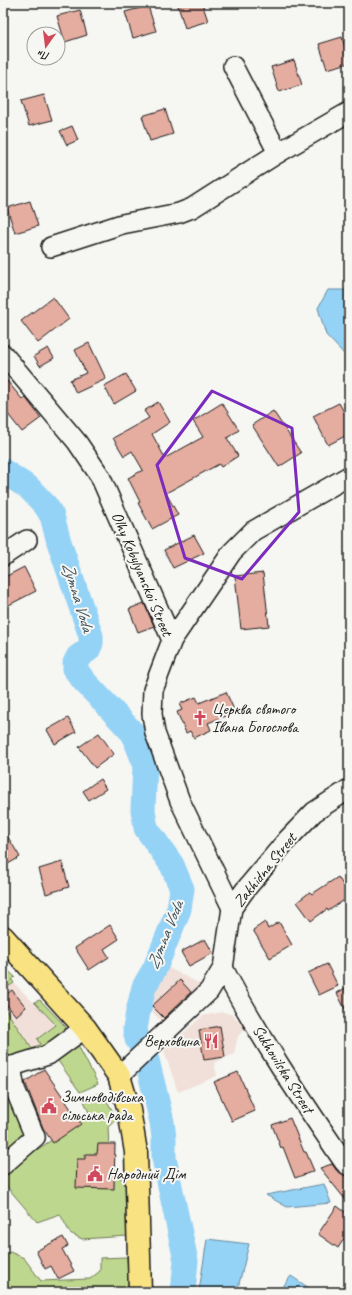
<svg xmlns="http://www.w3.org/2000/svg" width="352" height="1295" font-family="Caveat,sans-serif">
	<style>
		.built { fill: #f1e0d9 }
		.green { fill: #bed78e; stroke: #6d7a55 }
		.water { fill: #95d3f6; stroke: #658a9f }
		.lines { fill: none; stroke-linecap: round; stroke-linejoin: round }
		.river { stroke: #95d3f6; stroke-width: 25 }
		.building { fill: #e5aca0; stroke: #1c1c1c }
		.minor-casing { stroke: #1c1c1c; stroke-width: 22 }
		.major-casing { stroke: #1c1c1c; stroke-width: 25 }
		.minor { stroke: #f6f6f2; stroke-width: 19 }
		.major { stroke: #f8e281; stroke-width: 22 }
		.marked { fill: none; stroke: #7b2cbf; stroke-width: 3; stroke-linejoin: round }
		.labels { text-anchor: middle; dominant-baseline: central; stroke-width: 4; stroke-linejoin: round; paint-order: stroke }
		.street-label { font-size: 16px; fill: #1c1c1c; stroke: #f6f6f2 }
		.poi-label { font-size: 16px; fill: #1c1c1c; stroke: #f6f6f2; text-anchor: start }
		.water-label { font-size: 17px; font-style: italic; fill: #40535d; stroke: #f6f6f2 }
	</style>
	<rect width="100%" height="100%" fill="#f6f6f2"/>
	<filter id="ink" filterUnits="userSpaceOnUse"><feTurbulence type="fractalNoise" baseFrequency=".025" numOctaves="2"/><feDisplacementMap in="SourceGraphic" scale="8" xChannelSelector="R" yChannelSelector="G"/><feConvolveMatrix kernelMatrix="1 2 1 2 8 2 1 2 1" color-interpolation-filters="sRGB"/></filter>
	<g filter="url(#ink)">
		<g class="built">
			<polygon points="165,966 200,984 191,999 166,1025 144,1005"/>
			<polygon points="14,983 56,1025 37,1038 41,1044 32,1049 3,1006 3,990"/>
			<polygon points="223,1012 233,1015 246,1028 238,1036 234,1054 214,1063 217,1076 178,1092 164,1051 202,1016"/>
		</g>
		<g class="green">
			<polygon points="3,966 15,977 12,980 14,983 3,990"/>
			<polygon points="40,1000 65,1026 66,1030 65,1034 42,1049 3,1061 3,1006 32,1049 40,1044 37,1039 56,1025 34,1002"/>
			<polygon points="78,1045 98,1084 80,1092 56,1058"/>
			<polygon points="3,1075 26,1129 25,1142 3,1150"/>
			<polygon points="102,1092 117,1119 108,1127 109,1149 92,1178 122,1178 122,1174 127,1174 127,1236 82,1239 70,1233 60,1214 37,1222 3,1182 3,1170 33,1146 35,1151 90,1115 84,1101"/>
			<polygon points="10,1252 24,1258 41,1281 90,1279 100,1271 100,1258 127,1257 128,1274 129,1275 128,1277 128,1292 3,1292 3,1254 4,1255"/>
		</g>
		<g class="water">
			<polygon points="328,290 349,290 349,358 347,357 326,335 318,308"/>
			<polygon points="324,1184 331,1203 287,1207 266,1195"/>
			<polygon points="207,1239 249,1244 237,1292 205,1292 199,1291"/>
			<polygon points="291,1276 315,1292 279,1292"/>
		</g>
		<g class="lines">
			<polyline class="river" points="3,471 29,488 46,506 52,516 59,542 91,636 91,643 88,650 78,657 75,663 75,669 84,681 133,733 145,764 143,810 146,828 172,865 182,889 179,909 155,968 144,987 138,1012 135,1029 137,1039 145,1052 162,1122 164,1138 164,1158 186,1261 183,1292"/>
		</g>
		<g class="building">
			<polygon points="177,3 202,3 208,21 185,28"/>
			<polygon points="148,6 156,31 133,38 125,12"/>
			<polygon points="80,10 87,35 65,42 57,16"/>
			<polygon points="342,37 349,63 327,69 319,44"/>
			<polygon points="294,60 302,85 279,92 271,67"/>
			<polygon points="44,95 52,120 29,126 21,101"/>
			<polygon points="165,109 173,134 150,141 142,116"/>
			<polygon points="72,126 78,140 67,145 60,131"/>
			<polygon points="30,201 38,226 15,233 7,208"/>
			<polygon points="53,297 69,319 38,343 21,321"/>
			<polygon points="89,343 106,379 76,393 70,380 86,373 75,350"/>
			<polygon points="48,348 54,358 40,366 34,356"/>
			<polygon points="126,374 136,391 114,404 104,386"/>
			<polygon points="3,376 22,399 25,397 41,418 22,432 3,408"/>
			<polygon points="158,402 170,422 152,434 165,458 203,437 193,421 222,403 239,430 227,438 238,456 221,467 219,464 166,493 178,515 152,529 138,503 140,502 128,478 143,470 132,451 124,456 113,438 149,418 144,411"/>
			<polygon points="339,403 349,421 349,434 328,445 313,416"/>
			<polygon points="273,411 301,453 279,467 252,425"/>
			<polygon points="194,535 204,553 173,568 164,550"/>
			<polygon points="24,567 36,591 3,608 3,578"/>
			<polygon points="263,573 269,626 241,629 235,576"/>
			<polygon points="144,603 154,626 138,632 129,609"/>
			<polygon points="226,692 235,712 208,723 211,730 194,738 190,731 186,733 177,712 182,710 179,704 196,697 199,703"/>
			<polygon points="68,718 76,732 55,744 47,730"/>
			<polygon points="99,733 114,754 95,768 79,747"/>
			<polygon points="100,779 106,789 89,800 83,791"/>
			<polygon points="3,829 20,857 3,867"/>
			<polygon points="62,862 69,887 46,894 39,869"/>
			<polygon points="338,877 349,894 349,897 328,911 327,909 311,921 297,902 310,892 312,894"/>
			<polygon points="265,922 268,929 279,922 292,945 270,958 253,930"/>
			<polygon points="110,925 119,939 104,949 109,957 89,970 75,948"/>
			<polygon points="205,939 213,953 189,966 181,952"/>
			<polygon points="327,964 338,986 319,995 308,973"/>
			<polygon points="180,980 191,992 164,1018 152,1006"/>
			<polygon points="349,986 349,1017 337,993"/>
			<polygon points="12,990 26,1007 16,1016 3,1000 3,997"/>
			<polygon points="220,1026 225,1057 204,1060 199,1030"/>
			<polygon points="44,1069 81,1124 53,1143 43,1128 25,1082"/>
			<polygon points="238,1072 255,1111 232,1121 214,1082"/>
			<polygon points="290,1118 304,1152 306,1152 314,1171 295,1178 283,1147 281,1148 272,1125"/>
			<polygon points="98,1144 115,1144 114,1189 76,1188 77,1159 85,1159 85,1154 97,1154"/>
			<polygon points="332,1164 337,1171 349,1178 349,1204 320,1168"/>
			<polygon points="337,1206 349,1215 349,1231 338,1248 318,1234"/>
			<polygon points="63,1237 68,1246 62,1249 74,1271 58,1279 51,1266 45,1269 36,1251"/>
		</g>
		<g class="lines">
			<g class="minor-casing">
				<g id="minor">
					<polyline points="233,66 278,153"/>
					<polyline points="51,247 122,224 179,213 192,208 278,153 349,112"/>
					<polyline points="3,354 77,442 100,476 172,640"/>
					<polyline points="3,556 27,540"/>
					<polyline points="232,908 180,801 155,733 152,714 153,690 172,640 232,552 253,531 349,476"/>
					<path d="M223,968C258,1035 301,1099 344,1162L349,1166"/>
					<polyline points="3,1069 48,1055 85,1028"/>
					<polyline points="119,1076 209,991 223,968 232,908 245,890 287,840 314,812 349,789"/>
					<polyline points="3,1165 35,1137 15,1089 11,1066"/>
				</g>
			</g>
			<g class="major-casing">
				<polyline id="major" points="3,937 85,1028 119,1076 129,1110 136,1152 140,1292"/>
			</g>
			<use href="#minor" class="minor"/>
			<use href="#major" class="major"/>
		</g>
	</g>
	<path class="marked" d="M212,391L292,428L299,512L242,579L185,558L157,465Z"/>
	<defs>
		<g id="church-bare" transform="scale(1.2)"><path d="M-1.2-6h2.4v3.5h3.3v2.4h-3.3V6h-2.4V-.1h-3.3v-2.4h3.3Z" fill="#d1495b" stroke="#f6f6f2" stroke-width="2.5" paint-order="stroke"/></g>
		<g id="restaurant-bare" transform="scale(1.2)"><path d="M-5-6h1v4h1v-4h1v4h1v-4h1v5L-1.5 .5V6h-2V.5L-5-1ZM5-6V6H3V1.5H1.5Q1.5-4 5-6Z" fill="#d1495b" stroke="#f6f6f2" stroke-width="2.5" paint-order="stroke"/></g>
		<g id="civic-bare" transform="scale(1.2)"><path d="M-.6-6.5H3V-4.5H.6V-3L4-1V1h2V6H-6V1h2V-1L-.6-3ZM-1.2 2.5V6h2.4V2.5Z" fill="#d1495b" stroke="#f6f6f2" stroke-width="2.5" paint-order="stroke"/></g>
	</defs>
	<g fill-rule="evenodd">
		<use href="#church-bare" x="200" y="718"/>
		<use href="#restaurant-bare" x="211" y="1041"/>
		<use href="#civic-bare" x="49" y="1106"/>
		<use href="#civic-bare" x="95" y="1174"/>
	</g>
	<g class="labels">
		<g class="street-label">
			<text transform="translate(142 574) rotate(67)">Olhy Kobylyanskoi Street</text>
			<text transform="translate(265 870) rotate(-51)">Zakhidna Street</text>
			<text transform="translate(283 1069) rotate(58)">Sukhovilska Street</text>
		</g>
		<g class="poi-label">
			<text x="212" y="709">Церква святого<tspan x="212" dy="18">Івана Богослова</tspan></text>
			<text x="199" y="1041" text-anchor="end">Верховина</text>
			<text x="61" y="1097">Зимноводівська<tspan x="61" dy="18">сільська рада</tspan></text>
			<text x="107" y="1174">Народний Дім</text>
		</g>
		<g class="water-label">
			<text transform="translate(78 597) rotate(73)">Zymna Voda</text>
			<text transform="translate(165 935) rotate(-68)">Zymna Voda</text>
		</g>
	</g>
	<rect width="352" height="1295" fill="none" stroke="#f6f6f2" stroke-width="16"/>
	<rect x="8" y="8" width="336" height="1279" fill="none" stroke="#1c1c1c" stroke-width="1.5" filter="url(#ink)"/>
	<g transform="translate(46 46) rotate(194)"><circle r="19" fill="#f6f6f2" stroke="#9f9f9c"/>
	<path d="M0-3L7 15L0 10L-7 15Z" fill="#d1495b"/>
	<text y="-6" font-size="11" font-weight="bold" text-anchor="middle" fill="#1c1c1c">Пн</text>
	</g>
</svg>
